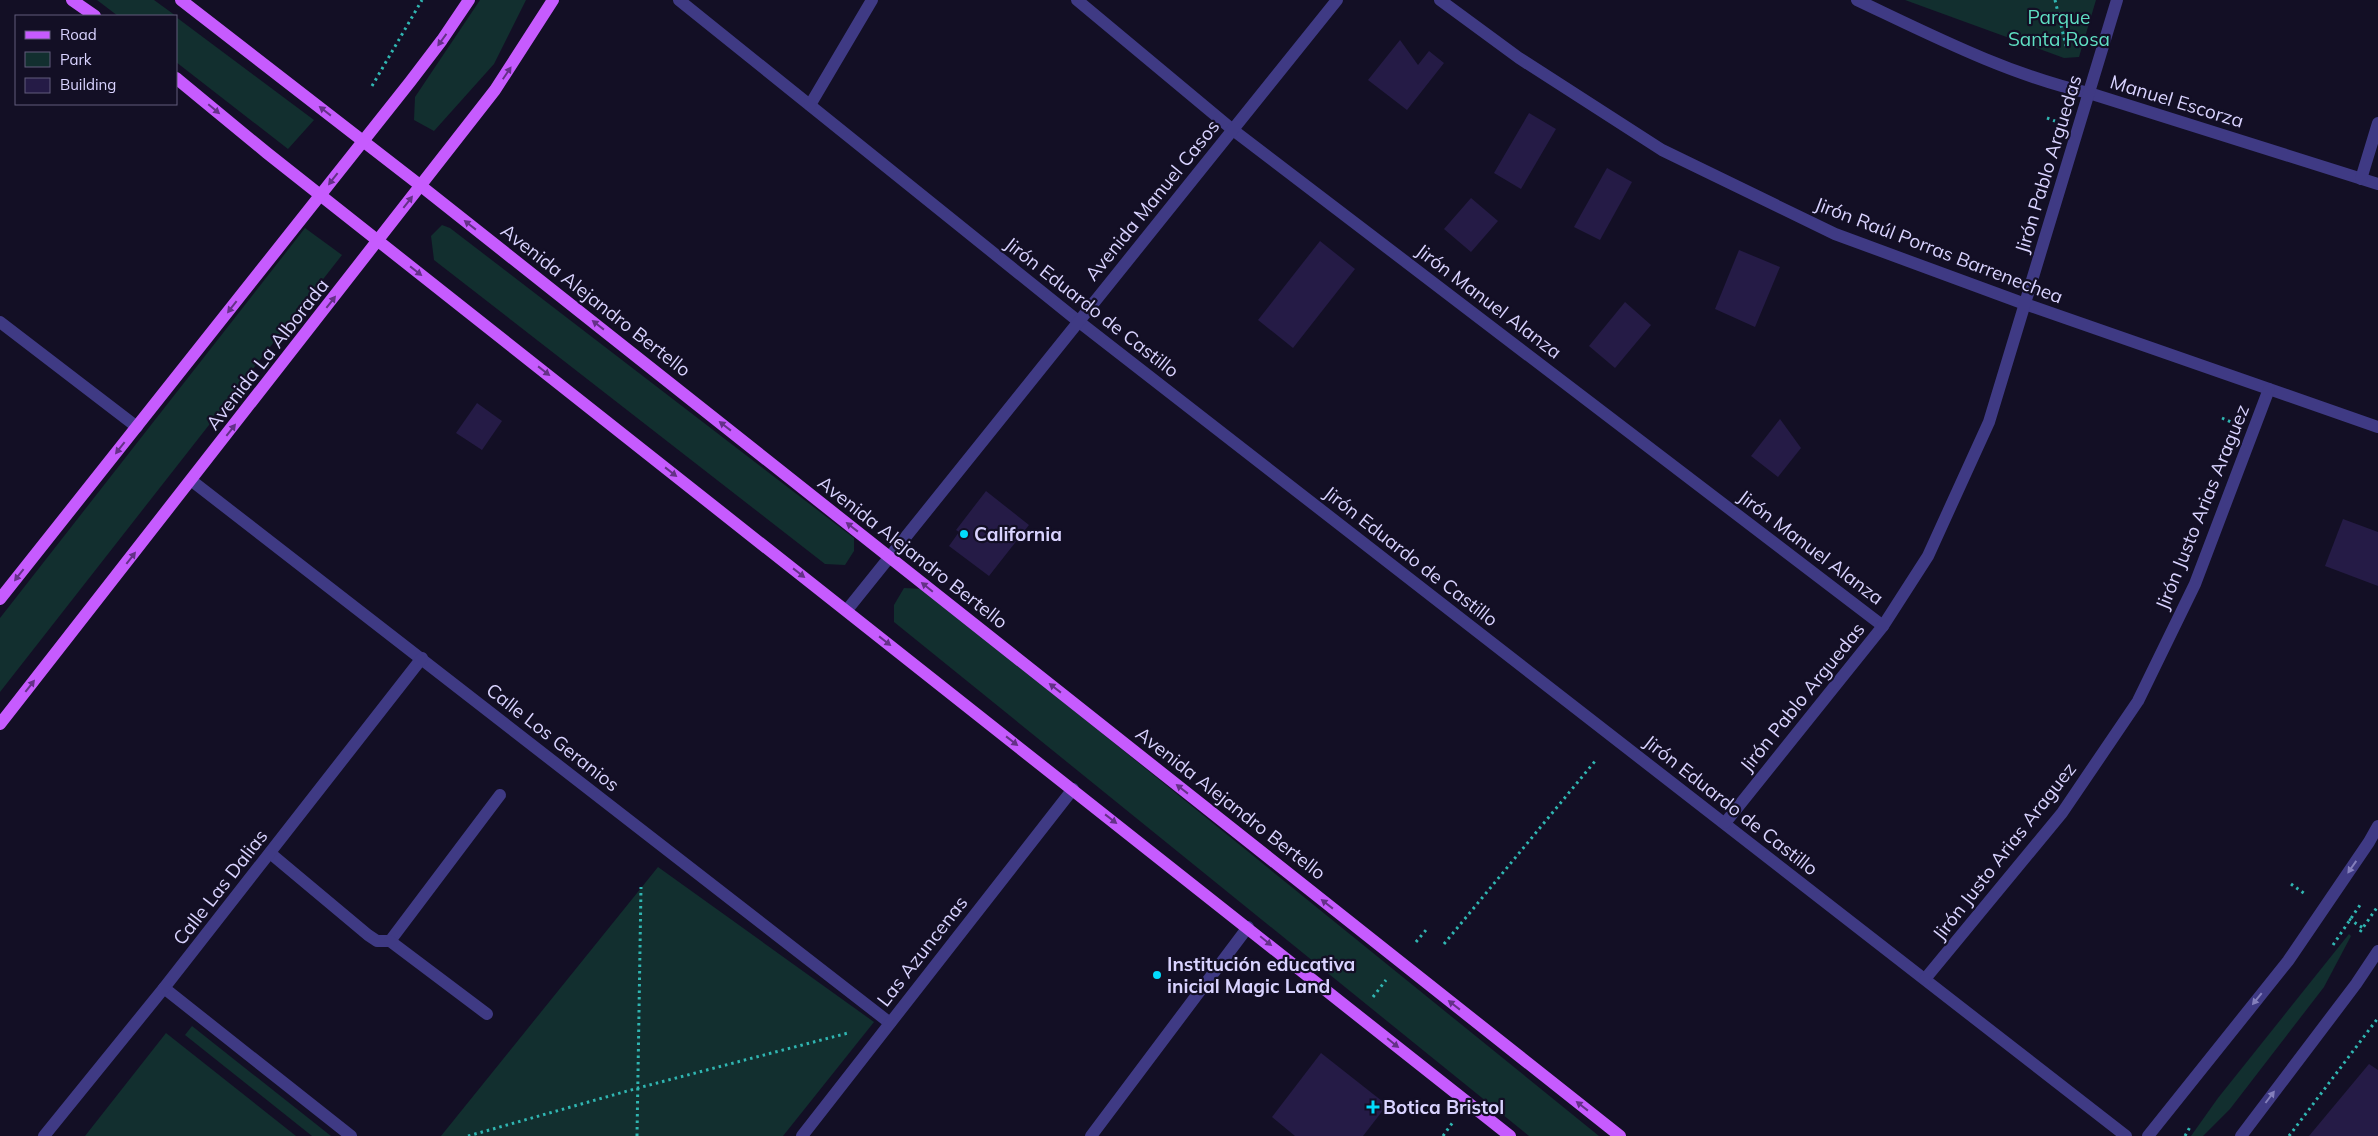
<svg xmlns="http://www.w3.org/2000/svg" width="2378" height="1136" font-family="Mulish,sans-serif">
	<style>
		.green { fill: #122f2f }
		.building { fill: #251b46 }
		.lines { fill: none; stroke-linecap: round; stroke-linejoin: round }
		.path { stroke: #30b6b2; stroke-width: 3; stroke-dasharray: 2.5 4; stroke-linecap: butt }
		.minor { stroke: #3f3a84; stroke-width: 12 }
		.major { stroke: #c65bfe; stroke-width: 12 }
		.oneway { fill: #643187 }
		.oneway2 { fill: #847fbb }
		.poi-dot { fill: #02dbfc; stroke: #130f25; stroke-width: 2 }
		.labels { text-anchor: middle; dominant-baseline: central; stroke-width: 4.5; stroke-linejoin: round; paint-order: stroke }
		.park-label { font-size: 19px; fill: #5fdfc3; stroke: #130f25 }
		.street-label { font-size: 19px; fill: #d9d3ff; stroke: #130f25 }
		.poi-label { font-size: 19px; font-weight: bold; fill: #d9d3ff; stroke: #130f25; text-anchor: start }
	</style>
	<rect width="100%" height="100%" fill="#130f25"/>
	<g class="green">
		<polygon points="97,0 154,0 176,16 118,16"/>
		<polygon points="480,0 526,0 494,64 434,131 414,120 415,97"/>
		<polygon points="1905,0 2096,0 2079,57 2064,58"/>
		<polygon points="176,17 314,120 288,149 176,62"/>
		<polygon points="442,225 450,228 854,538 854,551 845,565 825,564 434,260 431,236"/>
		<polygon points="305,228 342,255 0,692 0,618"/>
		<polygon points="904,588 924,589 1599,1136 1529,1136 894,622 894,605"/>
		<polygon points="658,867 874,1022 783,1136 441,1136"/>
		<polygon points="2349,934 2351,936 2324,987 2230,1109 2203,1136 2191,1136 2218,1098"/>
		<polygon points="192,1026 331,1136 312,1136 185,1035"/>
		<polygon points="166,1033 296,1136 85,1136"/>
	</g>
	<g class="building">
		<polygon points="1400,40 1418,65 1429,51 1444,63 1407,110 1368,80"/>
		<polygon points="1529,113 1556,129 1521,189 1494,173"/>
		<polygon points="1607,168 1632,182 1600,240 1574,227"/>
		<polygon points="1471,198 1498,221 1471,252 1444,229"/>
		<polygon points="1320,241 1355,269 1293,348 1258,320"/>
		<polygon points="1739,250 1780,267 1755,327 1715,309"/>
		<polygon points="1625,302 1651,325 1615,368 1589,346"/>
		<polygon points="477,403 502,421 482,450 456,433"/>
		<polygon points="1780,419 1801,448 1778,477 1751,456"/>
		<polygon points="986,491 1029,525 989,576 949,546 959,532 956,530"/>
		<polygon points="2343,519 2378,532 2378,586 2325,566"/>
		<polygon points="1321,1053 1387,1105 1363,1136 1295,1136 1272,1117"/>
		<polygon points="2369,1064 2378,1070 2378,1136 2309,1136"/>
	</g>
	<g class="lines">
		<g class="path">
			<polyline points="2055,0 2066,46"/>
			<polyline points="372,86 422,0"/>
			<polyline points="2047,118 2055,121"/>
			<polyline points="2222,418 2231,422"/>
			<polyline points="2291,884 2305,894"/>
			<polyline points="2349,919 2363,928"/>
			<polyline points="2360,932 2378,906"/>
			<polyline points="1416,942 1426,930"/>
			<polyline points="1444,944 1596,760"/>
			<polyline points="2333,945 2360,905"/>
			<polyline points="1373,997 1386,980"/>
			<polyline points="468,1136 638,1088 848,1033"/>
			<polyline points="637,1136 641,887"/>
			<polyline points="1443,1136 1453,1122"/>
			<polyline points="2185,1136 2190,1127"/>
			<polyline points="2289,1136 2378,1018"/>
		</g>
		<g class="minor">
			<polyline points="679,0 1078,321 2126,1136"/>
			<polyline points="1077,0 1233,130 1883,626"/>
			<polyline points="1440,0 1519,58 1662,150 1835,234 2025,304 2378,427"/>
			<path d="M1857,0C1931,35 2009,75 2089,93L2378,184"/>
			<polyline points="810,105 872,0"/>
			<polyline points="2361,179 2378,123"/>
			<polyline points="0,322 137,427"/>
			<polyline points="192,481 890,1023"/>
			<polyline points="847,610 1337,0"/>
			<polyline points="1725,823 1883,626 1928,556 1989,422 2117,0"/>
			<polyline points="270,853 368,935 377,941 390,941 500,795"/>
			<polyline points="390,941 487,1014"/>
			<polyline points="1925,979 2062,813 2138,701 2195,584 2269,389"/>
			<polyline points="164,988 351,1136"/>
			<polyline points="44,1136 164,988 422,658"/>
			<polyline points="802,1136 1073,789"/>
			<polyline points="1091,1136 1248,927"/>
			<polyline points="2148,1136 2288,961 2369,842 2378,826"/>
			<polyline points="2241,1136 2356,984 2378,951"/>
		</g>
		<g class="major">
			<polyline points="72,0 95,16"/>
			<polyline points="181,0 421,186 1620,1136"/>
			<polyline points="176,78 267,153 1510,1136"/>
			<polyline points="0,599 410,82 442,40 469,0"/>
			<polyline points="0,724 495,90 553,0"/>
		</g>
	</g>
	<defs><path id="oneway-solid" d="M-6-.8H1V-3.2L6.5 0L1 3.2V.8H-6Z" transform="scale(1.25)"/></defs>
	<g class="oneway">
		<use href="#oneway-solid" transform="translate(442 40) rotate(126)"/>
		<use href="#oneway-solid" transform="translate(507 73) rotate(-56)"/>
		<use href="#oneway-solid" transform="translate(214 109) rotate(40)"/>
		<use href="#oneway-solid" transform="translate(325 111) rotate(-142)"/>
		<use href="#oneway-solid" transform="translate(333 179) rotate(128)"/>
		<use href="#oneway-solid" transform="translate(408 202) rotate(-52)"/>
		<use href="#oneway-solid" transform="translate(470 225) rotate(-142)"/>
		<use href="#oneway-solid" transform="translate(416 271) rotate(38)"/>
		<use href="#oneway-solid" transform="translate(331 302) rotate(-52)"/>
		<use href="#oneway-solid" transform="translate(232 307) rotate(128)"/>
		<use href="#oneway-solid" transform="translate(598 325) rotate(-142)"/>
		<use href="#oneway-solid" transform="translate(544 371) rotate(38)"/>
		<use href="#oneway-solid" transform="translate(725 426) rotate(-142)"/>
		<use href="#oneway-solid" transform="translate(231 430) rotate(-52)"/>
		<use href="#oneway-solid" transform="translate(120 448) rotate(128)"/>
		<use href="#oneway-solid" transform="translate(671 472) rotate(38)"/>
		<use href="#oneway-solid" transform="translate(852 527) rotate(-142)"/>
		<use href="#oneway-solid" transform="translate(131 558) rotate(-52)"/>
		<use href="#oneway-solid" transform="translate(799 573) rotate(38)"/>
		<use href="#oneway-solid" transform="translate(19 575) rotate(128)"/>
		<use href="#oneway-solid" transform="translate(927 587) rotate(-141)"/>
		<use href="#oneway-solid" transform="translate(885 641) rotate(38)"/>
		<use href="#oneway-solid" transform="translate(30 686) rotate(-52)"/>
		<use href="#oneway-solid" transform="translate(1055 688) rotate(-142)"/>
		<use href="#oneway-solid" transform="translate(1012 741) rotate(38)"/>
		<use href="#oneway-solid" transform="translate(1182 789) rotate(-142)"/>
		<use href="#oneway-solid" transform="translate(1111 819) rotate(38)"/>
		<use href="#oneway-solid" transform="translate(1327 904) rotate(-142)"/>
		<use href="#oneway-solid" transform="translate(1266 941) rotate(39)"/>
		<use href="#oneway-solid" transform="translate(1454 1005) rotate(-142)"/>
		<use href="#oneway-solid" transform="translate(1393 1043) rotate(39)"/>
		<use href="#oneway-solid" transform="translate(1582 1106) rotate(-142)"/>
	</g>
	<g class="oneway2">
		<use href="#oneway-solid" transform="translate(2352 867) rotate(125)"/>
		<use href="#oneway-solid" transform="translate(2257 999) rotate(129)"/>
		<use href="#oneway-solid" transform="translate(2270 1097) rotate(-53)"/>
	</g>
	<g class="poi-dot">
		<circle cx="964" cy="534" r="5"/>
		<circle cx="1157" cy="975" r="5"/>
		<path d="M1370.5 1099.5h5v5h5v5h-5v5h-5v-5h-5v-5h5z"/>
	</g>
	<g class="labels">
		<g class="park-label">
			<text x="2059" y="17">Parque<tspan x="2059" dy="22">Santa Rosa</tspan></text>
		</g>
		<g class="street-label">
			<text transform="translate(2177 101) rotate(17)">Manuel Escorza</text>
			<text transform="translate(2048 164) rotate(-73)">Jirón Pablo Arguedas</text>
			<text transform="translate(1152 200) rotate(-51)">Avenida Manuel Casos</text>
			<text transform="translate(1939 250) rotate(21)">Jirón Raúl Porras Barrenechea</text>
			<text transform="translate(596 300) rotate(38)">Avenida Alejandro Bertello</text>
			<text transform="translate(1489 301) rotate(37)">Jirón Manuel Alanza</text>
			<text transform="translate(1092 307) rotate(38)">Jirón Eduardo de Castillo</text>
			<text transform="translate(267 354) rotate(-52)">Avenida La Alborada</text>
			<text transform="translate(2202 507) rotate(-68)">Jirón Justo Arias Araguez</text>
			<text transform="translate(1811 547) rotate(37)">Jirón Manuel Alanza</text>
			<text transform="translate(913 552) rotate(38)">Avenida Alejandro Bertello</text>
			<text transform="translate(1411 556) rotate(38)">Jirón Eduardo de Castillo</text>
			<text transform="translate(1802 697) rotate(-51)">Jirón Pablo Arguedas</text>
			<text transform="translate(553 737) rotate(38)">Calle Los Geranios</text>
			<text transform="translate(1231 803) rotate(38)">Avenida Alejandro Bertello</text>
			<text transform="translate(1731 805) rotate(38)">Jirón Eduardo de Castillo</text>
			<text transform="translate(2004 851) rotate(-52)">Jirón Justo Arias Araguez</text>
			<text transform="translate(220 887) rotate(-52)">Calle Las Dalias</text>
			<text transform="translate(922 951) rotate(-52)">Las Azuncenas</text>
		</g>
		<g class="poi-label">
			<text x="974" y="534">California</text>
			<text x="1167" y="964">Institución educativa<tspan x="1167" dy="22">inicial Magic Land</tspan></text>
			<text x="1383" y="1107">Botica Bristol</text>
		</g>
	</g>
	<rect x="15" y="15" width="162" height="90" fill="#130f25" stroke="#625d7c"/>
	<rect x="25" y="31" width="25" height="8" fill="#c65bfe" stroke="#625d7c"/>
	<text x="60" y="40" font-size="15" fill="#d9d3ff">Road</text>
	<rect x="25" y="52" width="25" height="15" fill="#122f2f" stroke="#625d7c"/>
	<text x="60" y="65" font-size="15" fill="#d9d3ff">Park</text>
	<rect x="25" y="78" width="25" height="15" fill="#251b46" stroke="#625d7c"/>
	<text x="60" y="90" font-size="15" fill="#d9d3ff">Building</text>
</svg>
